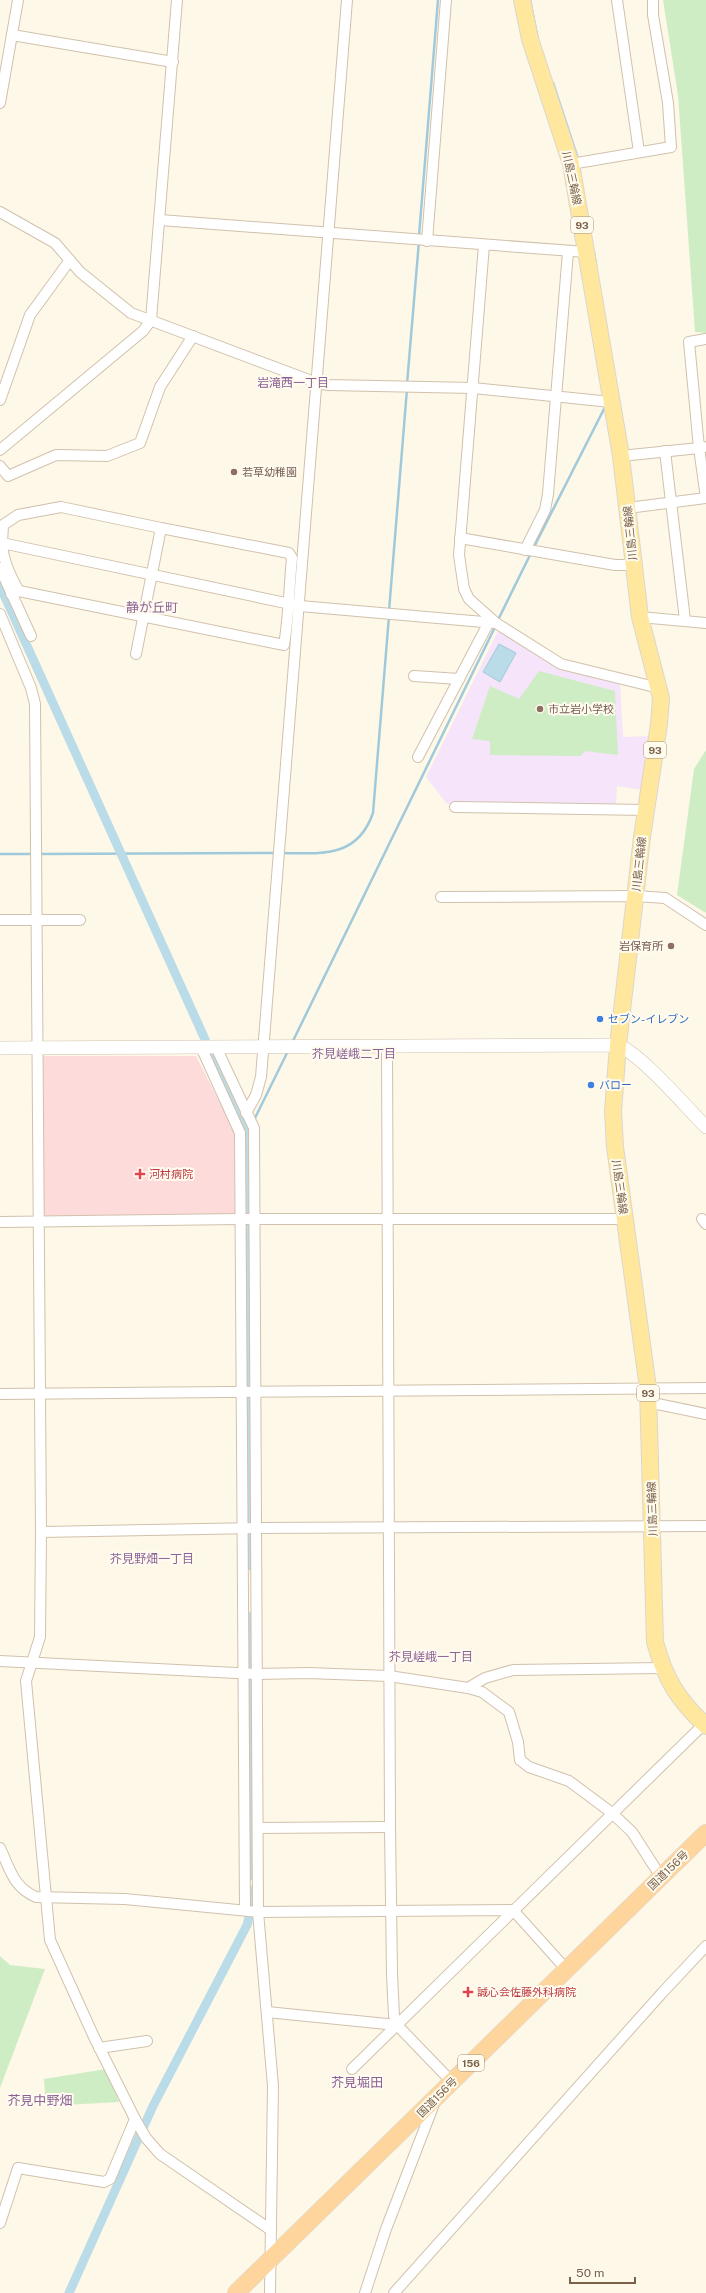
<svg xmlns="http://www.w3.org/2000/svg" width="706" height="2293" font-family="'Public Sans','Noto Sans JP',sans-serif">
	<style>
		.education { fill: #f5e4fa }
		.medical { fill: #fcdbda }
		.green { fill: #cfedc5 }
		.water { fill: #badce9; stroke: #a0cadb }
		.lines { fill: none; stroke-linecap: round; stroke-linejoin: round }
		.stream { stroke: #a0cadb; stroke-width: 2.5 }
		.canal { stroke: #badce9; stroke-width: 9 }
		.minor-casing { stroke: #d1c1ac; stroke-width: 12 }
		.tertiary-casing { stroke: #d1c1ac; stroke-width: 14 }
		.primary-casing { stroke: #dcd6d0; stroke-width: 18 }
		.trunk-casing { stroke: #dcd6d0; stroke-width: 18 }
		.minor { stroke: #fff; stroke-width: 10 }
		.tertiary { stroke: #fff; stroke-width: 13 }
		.primary { stroke: #ffe89e; stroke-width: 16 }
		.trunk { stroke: #fdd59d; stroke-width: 17 }
		.education-dot { fill: #8d6e63; stroke: #fffbef; stroke-width: 1.5 }
		.shop-dot { fill: #3f7fe0; stroke: #fffbef; stroke-width: 1.5 }
		.health-dot { fill: #e0444e; stroke: #fffbef; stroke-width: 1.5 }
		.labels { text-anchor: middle; dominant-baseline: central; stroke-width: 4; stroke-linejoin: round; paint-order: stroke }
		.shield { fill: #fffbef; stroke: #a28f7c; stroke-width: 1 }
		.shield-label { font-size: 10px; font-weight: bold; fill: #7a614a }
		.street-label { font-size: 11px; fill: #7a614a; stroke: #fffbef }
		.education-label { font-size: 11px; fill: #785e54; stroke: #fffbef; text-anchor: start }
		.shop-label { font-size: 11px; fill: #366cbe; stroke: #fffbef; text-anchor: start }
		.health-label { font-size: 11px; fill: #be3a42; stroke: #fffbef; text-anchor: start }
		.neighbourhood-label { font-size: 12px; fill: #8c6296; stroke: #fffbef }
		.quarter-label { font-size: 13px; fill: #8c6296; stroke: #fffbef }
	</style>
	<rect width="100%" height="100%" fill="#fef8e8"/>
	<polygon class="education" points="499,629 556,666 620,682 623,737 652,736 643,790 617,786 616,805 447,804 426,777"/>
	<polygon class="medical" points="45,1056 196,1056 236,1135 236,1215 48,1218 44,1215 42,1058"/>
	<g class="green">
		<polygon points="663,0 706,0 706,333 695,332 678,95"/>
		<polygon points="539,671 615,691 618,755 585,751 581,756 490,755 490,741 472,739 490,686 519,699"/>
		<polygon points="706,750 706,913 677,895 694,769"/>
		<polygon points="0,1956 10,1965 45,1969 0,2088"/>
		<polygon points="106,2069 119,2102 46,2106 44,2079"/>
	</g>
	<polygon class="water" points="499,644 516,653 500,682 483,672"/>
	<g class="lines">
		<g class="stream">
			<polyline points="530,0 538,40"/>
			<polyline points="553,83 578,159"/>
			<polyline points="419,236 438,0"/>
			<polyline points="594,253 596,264"/>
			<polyline points="407,384 419,241"/>
			<polyline points="533,549 606,405"/>
			<polyline points="389,611 407,389"/>
			<polyline points="498,620 531,553"/>
			<path d="M280,853C321,853 357,859 373,813L389,616"/>
			<polyline points="0,854 33,854"/>
			<polyline points="38,854 275,853"/>
			<polyline points="292,1043 496,625"/>
			<polyline points="254,1120 288,1051"/>
		</g>
		<g class="canal">
			<polyline points="0,586 246,1130 251,1566"/>
			<polyline points="252,1616 253,1876"/>
			<polyline points="69,2293 153,2106 247,1925 253,1902 253,1890"/>
		</g>
		<g class="minor-casing">
			<g id="minor">
				<polyline points="617,0 639,152"/>
				<polyline points="12,35 173,62"/>
				<polyline points="0,103 18,0"/>
				<polyline points="571,164 671,147 668,103 653,15 653,0"/>
				<polyline points="0,212 55,243 80,272 131,313 317,383 328,385 473,388 611,402"/>
				<polyline points="160,220 586,252"/>
				<polyline points="427,241 446,0"/>
				<polyline points="484,245 459,555 464,589 469,599 496,623 561,664 659,688"/>
				<polyline points="0,400 30,315 70,260"/>
				<polyline points="704,447 699,448 706,498"/>
				<polyline points="0,450 143,331 151,320 177,0"/>
				<polyline points="665,451 685,620"/>
				<polyline points="621,456 699,448 689,342 706,339"/>
				<polyline points="0,466 8,476 56,455 107,456 140,443 160,387 193,336"/>
				<polyline points="628,508 706,498"/>
				<polyline points="460,538 615,565 633,565"/>
				<polyline points="2,543 3,525 18,515 61,507 161,528 136,654"/>
				<polyline points="525,550 545,510 548,494 568,252"/>
				<polyline points="0,568 31,636"/>
				<path d="M19,591C10,576 3,560 2,543L300,606L495,623"/>
				<path d="M11,594L19,591L284,645C289,616 289,588 292,558L289,553L161,528"/>
				<polyline points="0,614 31,688 35,704 41,1532 40,1637 26,1681 50,1940 94,2037 135,2119 146,2138 160,2154 271,2230"/>
				<polyline points="640,617 706,623"/>
				<polyline points="414,676 459,679"/>
				<polyline points="418,757 489,622"/>
				<polyline points="455,807 646,810"/>
				<polyline points="441,897 636,896 665,898 706,925"/>
				<polyline points="0,920 80,920"/>
				<polyline points="387,1046 390,1827 392,1974 394,2016 397,2025"/>
				<polyline points="201,1047 240,1133 245,1910"/>
				<polyline points="216,1047 254,1128 258,1912 273,2086 270,2293"/>
				<polyline points="246,1113 256,1095 261,1077 347,0"/>
				<polyline points="702,1219 706,1224"/>
				<polyline points="0,1222 241,1219 625,1219"/>
				<polyline points="0,1394 706,1388"/>
				<polyline points="648,1402 706,1414"/>
				<polyline points="41,1532 257,1528 706,1526"/>
				<polyline points="0,1661 256,1674 308,1673 389,1676 468,1688 482,1692 509,1712 518,1742 520,1760 529,1767 569,1781 612,1813 632,1832 661,1877"/>
				<polyline points="468,1688 485,1678 513,1670 662,1668"/>
				<polyline points="258,1828 390,1827"/>
				<path d="M0,1848C10,1869 13,1887 36,1897L125,1899L258,1912L513,1910L566,1969"/>
				<polyline points="267,2012 397,2025 452,2082"/>
				<polyline points="99,2048 147,2041"/>
				<polyline points="352,2069 706,1722"/>
				<polyline points="0,2223 18,2168 104,2182 110,2179 135,2119"/>
				<polyline points="365,2293 386,2229 434,2104"/>
				<polyline points="394,2293 662,1993 706,1946"/>
			</g>
		</g>
		<g class="tertiary-casing">
			<path id="tertiary" d="M0,1048L618,1045C643,1056 685,1106 706,1127"/>
		</g>
		<g class="primary-casing">
			<path id="primary" d="M522,0L530,39L571,164L621,456L640,617L661,698L659,724L642,837L618,1045L613,1111L615,1147L648,1388L655,1642C665,1679 678,1700 706,1726"/>
		</g>
		<g class="trunk-casing">
			<polyline id="trunk" points="236,2293 706,1833"/>
		</g>
		<use href="#minor" class="minor"/>
		<use href="#tertiary" class="tertiary"/>
		<use href="#primary" class="primary"/>
		<use href="#trunk" class="trunk"/>
	</g>
	<g class="education-dot">
		<circle cx="234" cy="472" r="4"/>
		<circle cx="540" cy="709" r="4"/>
		<circle cx="671" cy="946" r="4"/>
	</g>
	<g class="shop-dot">
		<circle cx="600" cy="1019" r="4"/>
		<circle cx="591" cy="1085" r="4"/>
	</g>
	<g class="health-dot">
		<path d="M138 1168h4v4h4v4h-4v4h-4v-4h-4v-4h4z"/>
		<path d="M466 1986h4v4h4v4h-4v4h-4v-4h-4v-4h4z"/>
	</g>
	<g class="labels">
		<g class="shield">
			<rect x="571" y="217" width="22" height="16" rx="3"/>
			<rect x="644" y="742" width="22" height="16" rx="3"/>
			<rect x="637" y="1385" width="22" height="16" rx="3"/>
			<rect x="458" y="2055" width="26" height="16" rx="3"/>
		</g>
		<g class="shield-label">
			<text x="582" y="225">93</text>
			<text x="655" y="750">93</text>
			<text x="648" y="1393">93</text>
			<text x="471" y="2063">156</text>
		</g>
		<g class="street-label">
			<text transform="translate(572 178) rotate(78)">川島三輪線</text>
			<text transform="translate(630 533) rotate(-96)">川島三輪線</text>
			<text transform="translate(639 864) rotate(-84)">川島三輪線</text>
			<text transform="translate(620 1187) rotate(82)">川島三輪線</text>
			<text transform="translate(652 1509) rotate(-92)">川島三輪線</text>
			<text transform="translate(668 1870) rotate(-44)">国道156号</text>
			<text transform="translate(437 2097) rotate(-45)">国道156号</text>
		</g>
		<g class="education-label">
			<text x="242" y="472">若草幼稚園</text>
			<text x="548" y="709">市立岩小学校</text>
			<text x="663" y="946" text-anchor="end">岩保育所</text>
		</g>
		<g class="shop-label">
			<text x="608" y="1019">セブン-イレブン</text>
			<text x="599" y="1085">バロー</text>
		</g>
		<g class="health-label">
			<text x="149" y="1174">河村病院</text>
			<text x="477" y="1992">誠心会佐藤外科病院</text>
		</g>
		<g class="neighbourhood-label">
			<text x="293" y="383">岩滝西一丁目</text>
			<text x="354" y="1054">芥見嵯峨二丁目</text>
			<text x="152" y="1559">芥見野畑一丁目</text>
			<text x="431" y="1657">芥見嵯峨一丁目</text>
		</g>
		<g class="quarter-label">
			<text x="152" y="607">静が丘町</text>
			<text x="357" y="2082">芥見堀田</text>
			<text x="40" y="2100">芥見中野畑</text>
		</g>
	</g>
	<path d="M570 2277v6h65v-6" fill="none" stroke="#7a614a" stroke-width="2"/>
	<text x="576" y="2277" font-size="12" fill="#7a614a" stroke="#fffbef" stroke-width="3" paint-order="stroke">50 m</text>
</svg>
